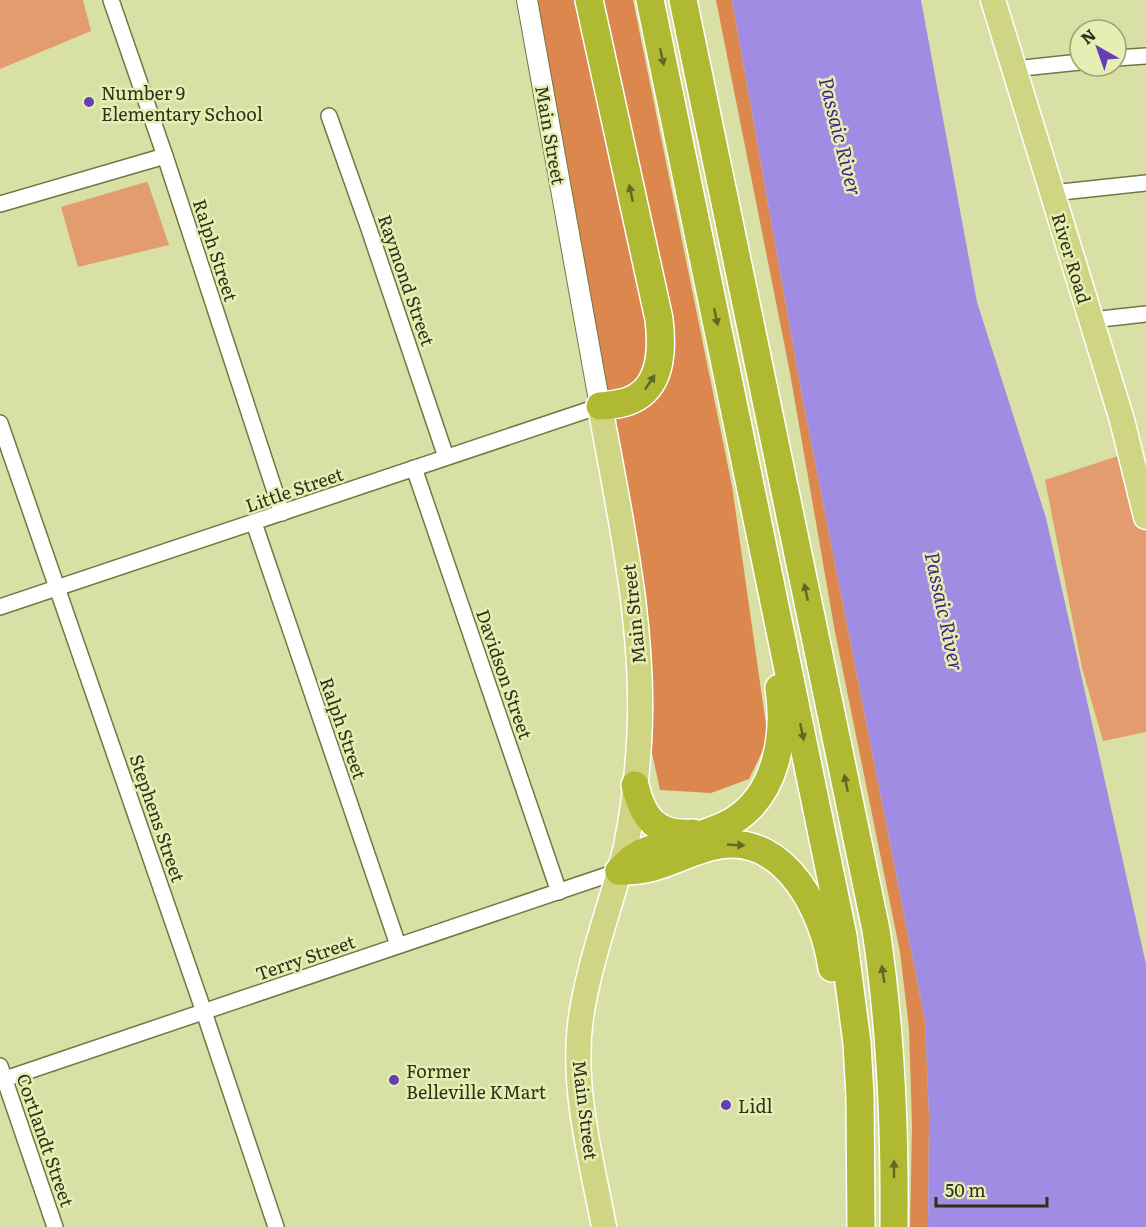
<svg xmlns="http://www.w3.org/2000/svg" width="1146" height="1227" font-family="Literata,serif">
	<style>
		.green { fill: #e29c6e }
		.forest { fill: #db874e }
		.water { fill: #a18ce3 }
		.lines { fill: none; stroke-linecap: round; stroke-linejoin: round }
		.minor-casing { stroke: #727741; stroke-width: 18 }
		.tertiary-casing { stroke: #727741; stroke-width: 22 }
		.primary-casing { stroke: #fff; stroke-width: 27 }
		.motorway-casing { stroke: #fff; stroke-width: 30 }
		.minor { stroke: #fff; stroke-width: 15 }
		.tertiary { stroke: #fff; stroke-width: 20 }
		.primary { stroke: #cfd583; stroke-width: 24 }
		.motorway { stroke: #afb931; stroke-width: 27 }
		.oneway { fill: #626723 }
		.poi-dot { fill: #653db5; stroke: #e6eeb3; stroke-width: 2 }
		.labels { text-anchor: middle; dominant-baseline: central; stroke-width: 5; stroke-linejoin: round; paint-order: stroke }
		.poi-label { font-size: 18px; fill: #2e3019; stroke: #e6eeb3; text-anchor: start }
		.street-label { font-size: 18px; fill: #2e3019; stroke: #e6eeb3 }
		.water-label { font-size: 20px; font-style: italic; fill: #472287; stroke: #e6eeb3 }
	</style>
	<rect width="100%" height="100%" fill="#d9e0a6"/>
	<g class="green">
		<polygon points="0,0 83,0 91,31 0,69"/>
		<polygon points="146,182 148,183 169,245 78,267 61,207"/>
		<polygon points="1130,452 1146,517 1146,732 1103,741 1082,668 1045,480"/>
	</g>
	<g class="forest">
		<polygon points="532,0 633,0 732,486 769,746 766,744 749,779 711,793 660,790 647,730"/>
		<polygon points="716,0 732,0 802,396 925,1021 929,1117 928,1227 910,1227 912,1126 909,1028 900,952 835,632 790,373"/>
	</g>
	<polygon class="water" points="732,0 921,0 977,302 1046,518 1146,964 1146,1227 928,1227 929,1117 925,1021 802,396"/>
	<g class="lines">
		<g class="minor-casing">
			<g id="minor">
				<polyline points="111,0 165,156 282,513"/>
				<polyline points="1116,58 1146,56"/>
				<polyline points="1013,69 1080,62"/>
				<polyline points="329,116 369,229 446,457"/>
				<polyline points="1052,193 1146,183"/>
				<polyline points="0,204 165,156"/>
				<polyline points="1092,320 1146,314"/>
				<polyline points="0,423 204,1012 276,1227"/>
				<polyline points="414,468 559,892"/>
				<polyline points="254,523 398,945"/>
				<polyline points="0,607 600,406"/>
				<polyline points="0,1066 55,1227"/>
				<polyline points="5,1079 619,871"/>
			</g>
		</g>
		<g class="tertiary-casing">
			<polyline id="tertiary" points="527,0 600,406"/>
		</g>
		<g class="primary-casing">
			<g id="primary">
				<polyline points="993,0 1122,420 1146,517"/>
				<path d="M600,406C620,518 646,629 639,743C637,777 633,812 626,846C612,903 590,958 581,1017C571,1087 591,1158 604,1227"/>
			</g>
		</g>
		<g class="motorway-casing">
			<g id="motorway">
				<path d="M589,0L659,319C662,345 663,381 637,397C626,404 612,405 600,406"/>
				<polyline points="650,0 843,936 857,1043 860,1096 861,1227"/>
				<path d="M683,0L876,930C891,1029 895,1127 894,1227"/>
				<path d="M635,785C643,819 657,836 693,833"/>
				<path d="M619,871L631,859L641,853C670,840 705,837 733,821C777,794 786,735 779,688"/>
				<path d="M619,871C661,873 683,851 720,845C787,835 824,913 832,968"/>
			</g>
		</g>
		<use href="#minor" class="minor"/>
		<use href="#tertiary" class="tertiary"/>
		<use href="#primary" class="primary"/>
		<use href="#motorway" class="motorway"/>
	</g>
	<defs><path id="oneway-solid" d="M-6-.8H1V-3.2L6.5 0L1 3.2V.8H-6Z" transform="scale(1.5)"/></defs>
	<g class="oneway">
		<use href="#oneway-solid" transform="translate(662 57) rotate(78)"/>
		<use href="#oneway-solid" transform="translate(631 193) rotate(-102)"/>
		<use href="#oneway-solid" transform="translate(716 317) rotate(78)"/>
		<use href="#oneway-solid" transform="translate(650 382) rotate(-56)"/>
		<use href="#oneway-solid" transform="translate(806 592) rotate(-102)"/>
		<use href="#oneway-solid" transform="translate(802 732) rotate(78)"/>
		<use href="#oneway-solid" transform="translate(846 783) rotate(-102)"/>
		<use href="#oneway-solid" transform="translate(736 845) rotate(3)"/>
		<use href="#oneway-solid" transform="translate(883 974) rotate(-99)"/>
		<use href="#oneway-solid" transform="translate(894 1169) rotate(-90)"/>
	</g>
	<g class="poi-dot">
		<circle cx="89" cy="102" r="6"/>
		<circle cx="394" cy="1080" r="6"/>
		<circle cx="726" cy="1105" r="6"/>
	</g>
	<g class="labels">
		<g class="poi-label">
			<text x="101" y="92">Number 9<tspan x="101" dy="21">Elementary School</tspan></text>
			<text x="406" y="1070">Former<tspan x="406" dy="21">Belleville KMart</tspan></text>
			<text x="738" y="1105">Lidl</text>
		</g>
		<g class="street-label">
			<text transform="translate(551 135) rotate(80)">Main Street</text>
			<text transform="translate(216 250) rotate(72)">Ralph Street</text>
			<text transform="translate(1072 258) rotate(73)">River Road</text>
			<text transform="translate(407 280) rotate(71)">Raymond Street</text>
			<text transform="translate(294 489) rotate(-19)">Little Street</text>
			<text transform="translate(633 614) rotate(-96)">Main Street</text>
			<text transform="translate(505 674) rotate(71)">Davidson Street</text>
			<text transform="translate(344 728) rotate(71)">Ralph Street</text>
			<text transform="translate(158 818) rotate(71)">Stephens Street</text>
			<text transform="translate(305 957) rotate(-19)">Terry Street</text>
			<text transform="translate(586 1110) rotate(83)">Main Street</text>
			<text transform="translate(46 1140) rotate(71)">Cortlandt Street</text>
		</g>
		<g class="water-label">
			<text transform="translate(842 136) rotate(76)">Passaic River</text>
			<text transform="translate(946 611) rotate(78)">Passaic River</text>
		</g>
	</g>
	<g transform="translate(1098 48) rotate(320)"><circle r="28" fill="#e6eeb3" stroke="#9ca275" stroke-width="1.5"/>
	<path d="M0-4.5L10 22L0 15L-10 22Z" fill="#653db5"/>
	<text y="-9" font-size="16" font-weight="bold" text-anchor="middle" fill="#2e3019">N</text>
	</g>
	<path d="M936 1197v9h111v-9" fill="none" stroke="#2e3019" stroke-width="3"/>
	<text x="945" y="1197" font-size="18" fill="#2e3019" stroke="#e6eeb3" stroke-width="4.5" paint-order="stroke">50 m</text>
</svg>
